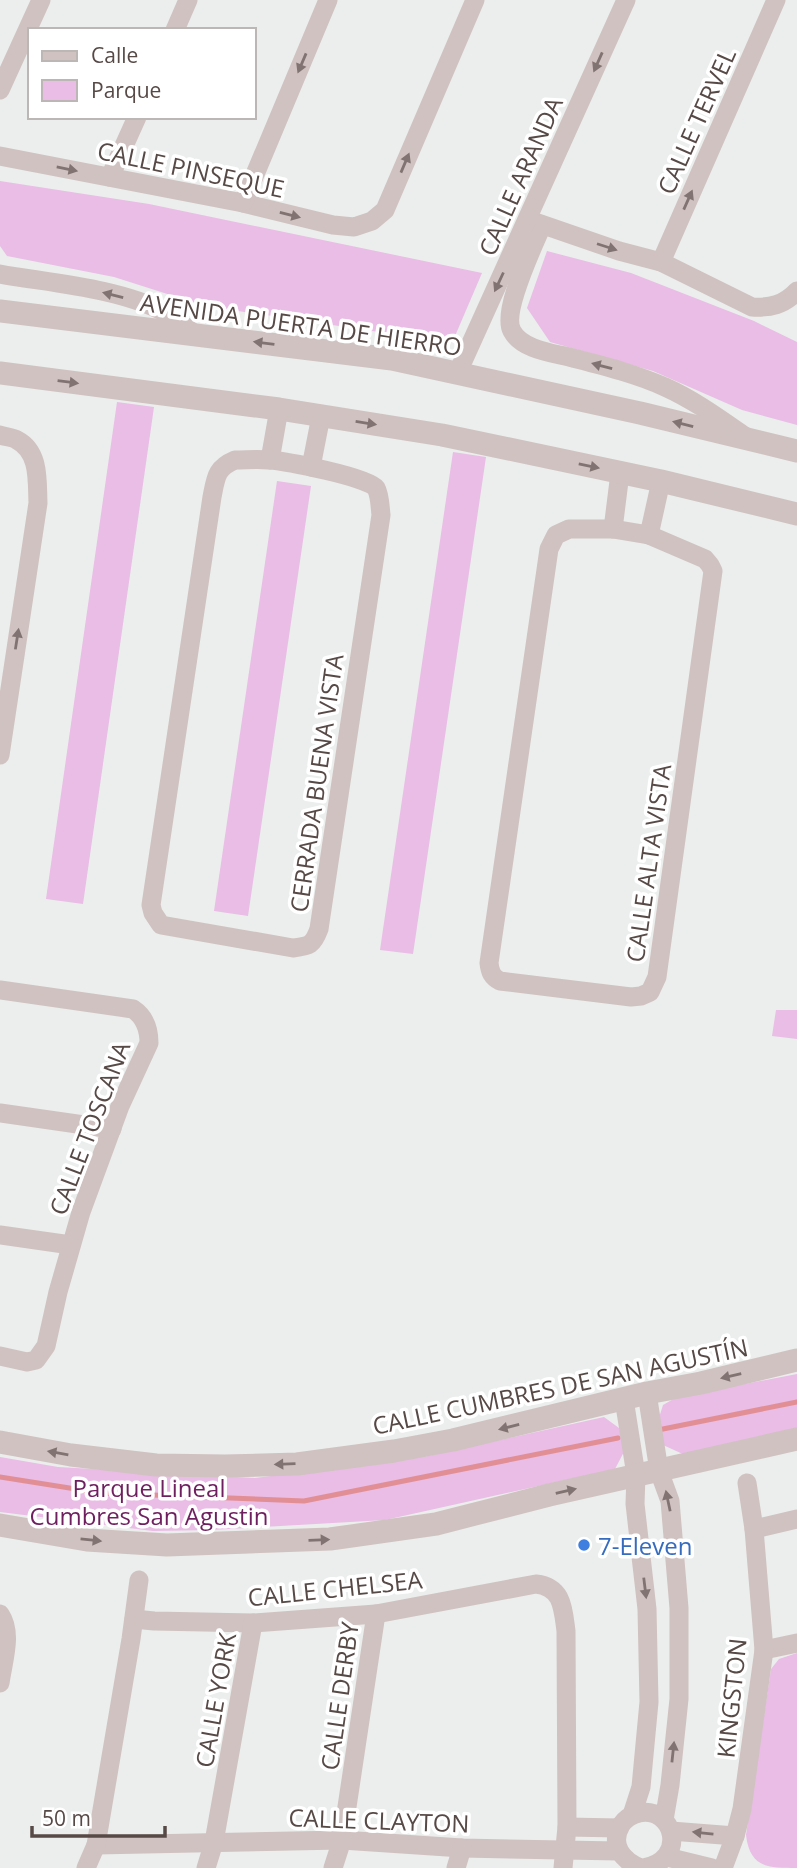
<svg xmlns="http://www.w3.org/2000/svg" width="797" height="1868" font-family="'Open Sans',sans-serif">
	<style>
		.green { fill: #e9bde5 }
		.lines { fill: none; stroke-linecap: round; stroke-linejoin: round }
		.stream { stroke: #e28e95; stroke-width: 5 }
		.minor { stroke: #d0c2c0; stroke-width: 19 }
		.tertiary { stroke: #d0c2c0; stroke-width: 23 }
		.oneway { fill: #817371 }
		.shop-dot { fill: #3f7fe0; stroke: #fff; stroke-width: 2.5 }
		.labels { text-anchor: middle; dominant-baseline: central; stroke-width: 7; stroke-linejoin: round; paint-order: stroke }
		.street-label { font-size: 24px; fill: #574946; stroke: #fff }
		.park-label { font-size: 24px; fill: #6f1f5f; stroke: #fff }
		.shop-label { font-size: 24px; fill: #366cbe; stroke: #fff; text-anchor: start }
	</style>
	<rect width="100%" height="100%" fill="#ebeeed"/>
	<g class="green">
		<polygon points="0,181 149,204 482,273 452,343 205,306 114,277 7,256 0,246"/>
		<polygon points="547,251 631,273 754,321 797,342 797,425 742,410 653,371 550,342 527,308"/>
		<polygon points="117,402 154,407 83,904 46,899"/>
		<polygon points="453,452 486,457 413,954 380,950"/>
		<polygon points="277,481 311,486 248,916 214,911"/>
		<polygon points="776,1010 797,1010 797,1039 772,1036"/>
		<polygon points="797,1374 797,1432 685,1455 663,1445 658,1421 663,1405 677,1397"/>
		<polygon points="604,1417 619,1428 626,1448 615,1469 385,1520 211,1530 153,1531 0,1512 0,1457 58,1467 255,1478 428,1456"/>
		<path d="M797,1653V1868C768,1868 750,1868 746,1835L771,1669L779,1659Z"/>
	</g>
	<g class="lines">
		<g class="stream">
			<polyline points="658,1430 797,1402"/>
			<polyline points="0,1477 101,1493 304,1501 618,1438"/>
		</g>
		<g class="minor">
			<polyline points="175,30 188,0"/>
			<polyline points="0,90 41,0"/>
			<polyline points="0,156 243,203 333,225 354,227 372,221 385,210 475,0"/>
			<polyline points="110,177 137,117"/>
			<polyline points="243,203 328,0"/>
			<path d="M532,221L619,251L661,262L752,307C770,308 784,305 797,291"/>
			<path d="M542,225C534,246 501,311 512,331C522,350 554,353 573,358C604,366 636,374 665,387C694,400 720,419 746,437"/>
			<polyline points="661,262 776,0"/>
			<path d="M0,274C50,283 119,288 164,312C175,318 185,327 195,334"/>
			<polyline points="458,372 626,0"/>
			<path d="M0,435C5,437 12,437 17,440C40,452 37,481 38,503L0,755"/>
			<path d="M235,460C246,460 258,459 269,460C285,461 368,477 376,488C380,495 380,507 381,515L319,929C313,945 310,946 293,948L161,925L153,913L151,905L212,497C216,477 216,468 235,460Z"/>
			<polyline points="270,460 279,409"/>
			<polyline points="311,467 321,416"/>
			<path d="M569,529H613L649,535L705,559L710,565L713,571L657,977L650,992L641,996L631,997L500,981C492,977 490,972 489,963L549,549L556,535Z"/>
			<polyline points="613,529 620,473"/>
			<polyline points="649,535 661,481"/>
			<path d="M0,990L133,1009C145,1017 149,1029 149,1043L120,1106L81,1212L58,1292L46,1346L36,1360L27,1362L0,1356"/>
			<polyline points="0,1113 112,1129"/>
			<polyline points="0,1235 71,1245"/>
			<polyline points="647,1393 659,1471 670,1501 679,1608 679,1699 670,1785 664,1820"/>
			<polyline points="624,1399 636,1475 635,1504 647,1609 649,1702 641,1787 632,1815"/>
			<polyline points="754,1529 797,1519"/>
			<path d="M0,1614C13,1633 3,1661 0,1683"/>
			<path d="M134,1619L154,1621L253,1623L376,1614L536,1584C563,1587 563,1609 566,1631L567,1827L563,1868"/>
			<polyline points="764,1650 797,1643"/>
			<polyline points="567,1827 619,1828"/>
			<polyline points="671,1831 735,1836"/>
			<polyline points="96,1845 342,1840 462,1848 619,1851"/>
			<polyline points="667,1857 712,1868"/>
			<polyline points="86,1868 96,1845 131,1639 139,1580"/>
			<polyline points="206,1868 214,1842 253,1623"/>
			<polyline points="333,1868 342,1840 376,1614"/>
			<polyline points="456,1868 462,1848"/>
			<path d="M641,1868C623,1861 609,1845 621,1825C625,1819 631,1815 639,1813C674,1806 689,1860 643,1868"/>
			<polyline points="723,1868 735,1836 742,1809 764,1650 754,1529 747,1483"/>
		</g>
		<g class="tertiary">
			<polyline points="0,311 392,359 640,413 797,451"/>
			<polyline points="0,373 279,409 442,435 661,481 797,514"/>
			<polyline points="0,1442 71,1455 156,1465 225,1466 297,1464 394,1451 453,1440 647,1393 701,1383 797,1360"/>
			<polyline points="0,1525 87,1540 167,1545 330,1539 436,1524 549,1495 797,1439"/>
		</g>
	</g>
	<defs><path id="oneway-solid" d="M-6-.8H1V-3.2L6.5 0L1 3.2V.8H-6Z" transform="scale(1.75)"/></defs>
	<g class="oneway">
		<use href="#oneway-solid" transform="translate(598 62) rotate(114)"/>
		<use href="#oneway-solid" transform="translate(302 63) rotate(113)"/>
		<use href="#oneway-solid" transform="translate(405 163) rotate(-67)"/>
		<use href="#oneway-solid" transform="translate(67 169) rotate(11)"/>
		<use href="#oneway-solid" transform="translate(688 200) rotate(-66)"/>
		<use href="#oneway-solid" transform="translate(290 215) rotate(14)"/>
		<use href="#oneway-solid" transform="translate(607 247) rotate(18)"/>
		<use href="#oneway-solid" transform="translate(499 282) rotate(115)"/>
		<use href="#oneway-solid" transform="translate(113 295) rotate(-166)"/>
		<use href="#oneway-solid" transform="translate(264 343) rotate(-173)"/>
		<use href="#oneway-solid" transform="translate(602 366) rotate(-165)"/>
		<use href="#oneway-solid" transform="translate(68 382) rotate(7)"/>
		<use href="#oneway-solid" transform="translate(366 423) rotate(9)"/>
		<use href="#oneway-solid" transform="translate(683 424) rotate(-166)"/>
		<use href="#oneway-solid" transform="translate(589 466) rotate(12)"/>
		<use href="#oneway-solid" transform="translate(17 639) rotate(-81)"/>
		<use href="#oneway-solid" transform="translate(731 1376) rotate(167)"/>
		<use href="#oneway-solid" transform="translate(509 1427) rotate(166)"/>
		<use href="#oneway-solid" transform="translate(58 1453) rotate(-170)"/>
		<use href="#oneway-solid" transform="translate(285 1464) rotate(178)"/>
		<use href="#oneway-solid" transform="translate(566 1491) rotate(-13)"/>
		<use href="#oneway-solid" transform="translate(668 1501) rotate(-102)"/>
		<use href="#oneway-solid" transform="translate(91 1540) rotate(6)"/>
		<use href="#oneway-solid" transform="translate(319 1540) rotate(-2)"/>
		<use href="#oneway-solid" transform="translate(645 1588) rotate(83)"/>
		<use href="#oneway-solid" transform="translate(673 1752) rotate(-84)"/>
		<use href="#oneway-solid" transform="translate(703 1833) rotate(-174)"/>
	</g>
	<circle class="shop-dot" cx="584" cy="1545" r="7"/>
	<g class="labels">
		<g class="street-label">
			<text transform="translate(696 121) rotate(-66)">CALLE TERVEL</text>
			<text transform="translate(191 169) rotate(12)">CALLE PINSEQUE</text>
			<text transform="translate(520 176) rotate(-66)">CALLE ARANDA</text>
			<text transform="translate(301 324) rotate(8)">AVENIDA PUERTA DE HIERRO</text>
			<text transform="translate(316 783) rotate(-82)">CERRADA BUENA VISTA</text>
			<text transform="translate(648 863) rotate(-82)">CALLE ALTA VISTA</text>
			<text transform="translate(89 1128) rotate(-69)">CALLE TOSCANA</text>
			<text transform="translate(560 1386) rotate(-12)">CALLE CUMBRES DE SAN AGUSTÍN</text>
			<text transform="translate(335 1588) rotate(-6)">CALLE CHELSEA</text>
			<text transform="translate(339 1696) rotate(-82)">CALLE DERBY</text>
			<text transform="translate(731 1698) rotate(-84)">KINGSTON</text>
			<text transform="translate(215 1700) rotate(-80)">CALLE YORK</text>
			<text transform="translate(379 1820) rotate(2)">CALLE CLAYTON</text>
		</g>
		<g class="park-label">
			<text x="149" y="1487">Parque Lineal<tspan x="149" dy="28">Cumbres San Agustin</tspan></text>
		</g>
		<g class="shop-label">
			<text x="598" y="1545">7-Eleven</text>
		</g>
	</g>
	<rect x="28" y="28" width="228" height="91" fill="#ffffff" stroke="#bcb6b5" stroke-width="2"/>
	<rect x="42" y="51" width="35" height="10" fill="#d0c2c0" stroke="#bcb6b5" stroke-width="2"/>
	<text x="91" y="63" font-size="21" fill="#574946">Calle</text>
	<rect x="42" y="80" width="35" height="21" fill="#e9bde5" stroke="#bcb6b5" stroke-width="2"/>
	<text x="91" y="98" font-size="21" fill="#574946">Parque</text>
	<path d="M32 1826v10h133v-10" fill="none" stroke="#574946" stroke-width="3.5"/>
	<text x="42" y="1826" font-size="21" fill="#574946" stroke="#ffffff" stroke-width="5" paint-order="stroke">50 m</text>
</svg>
